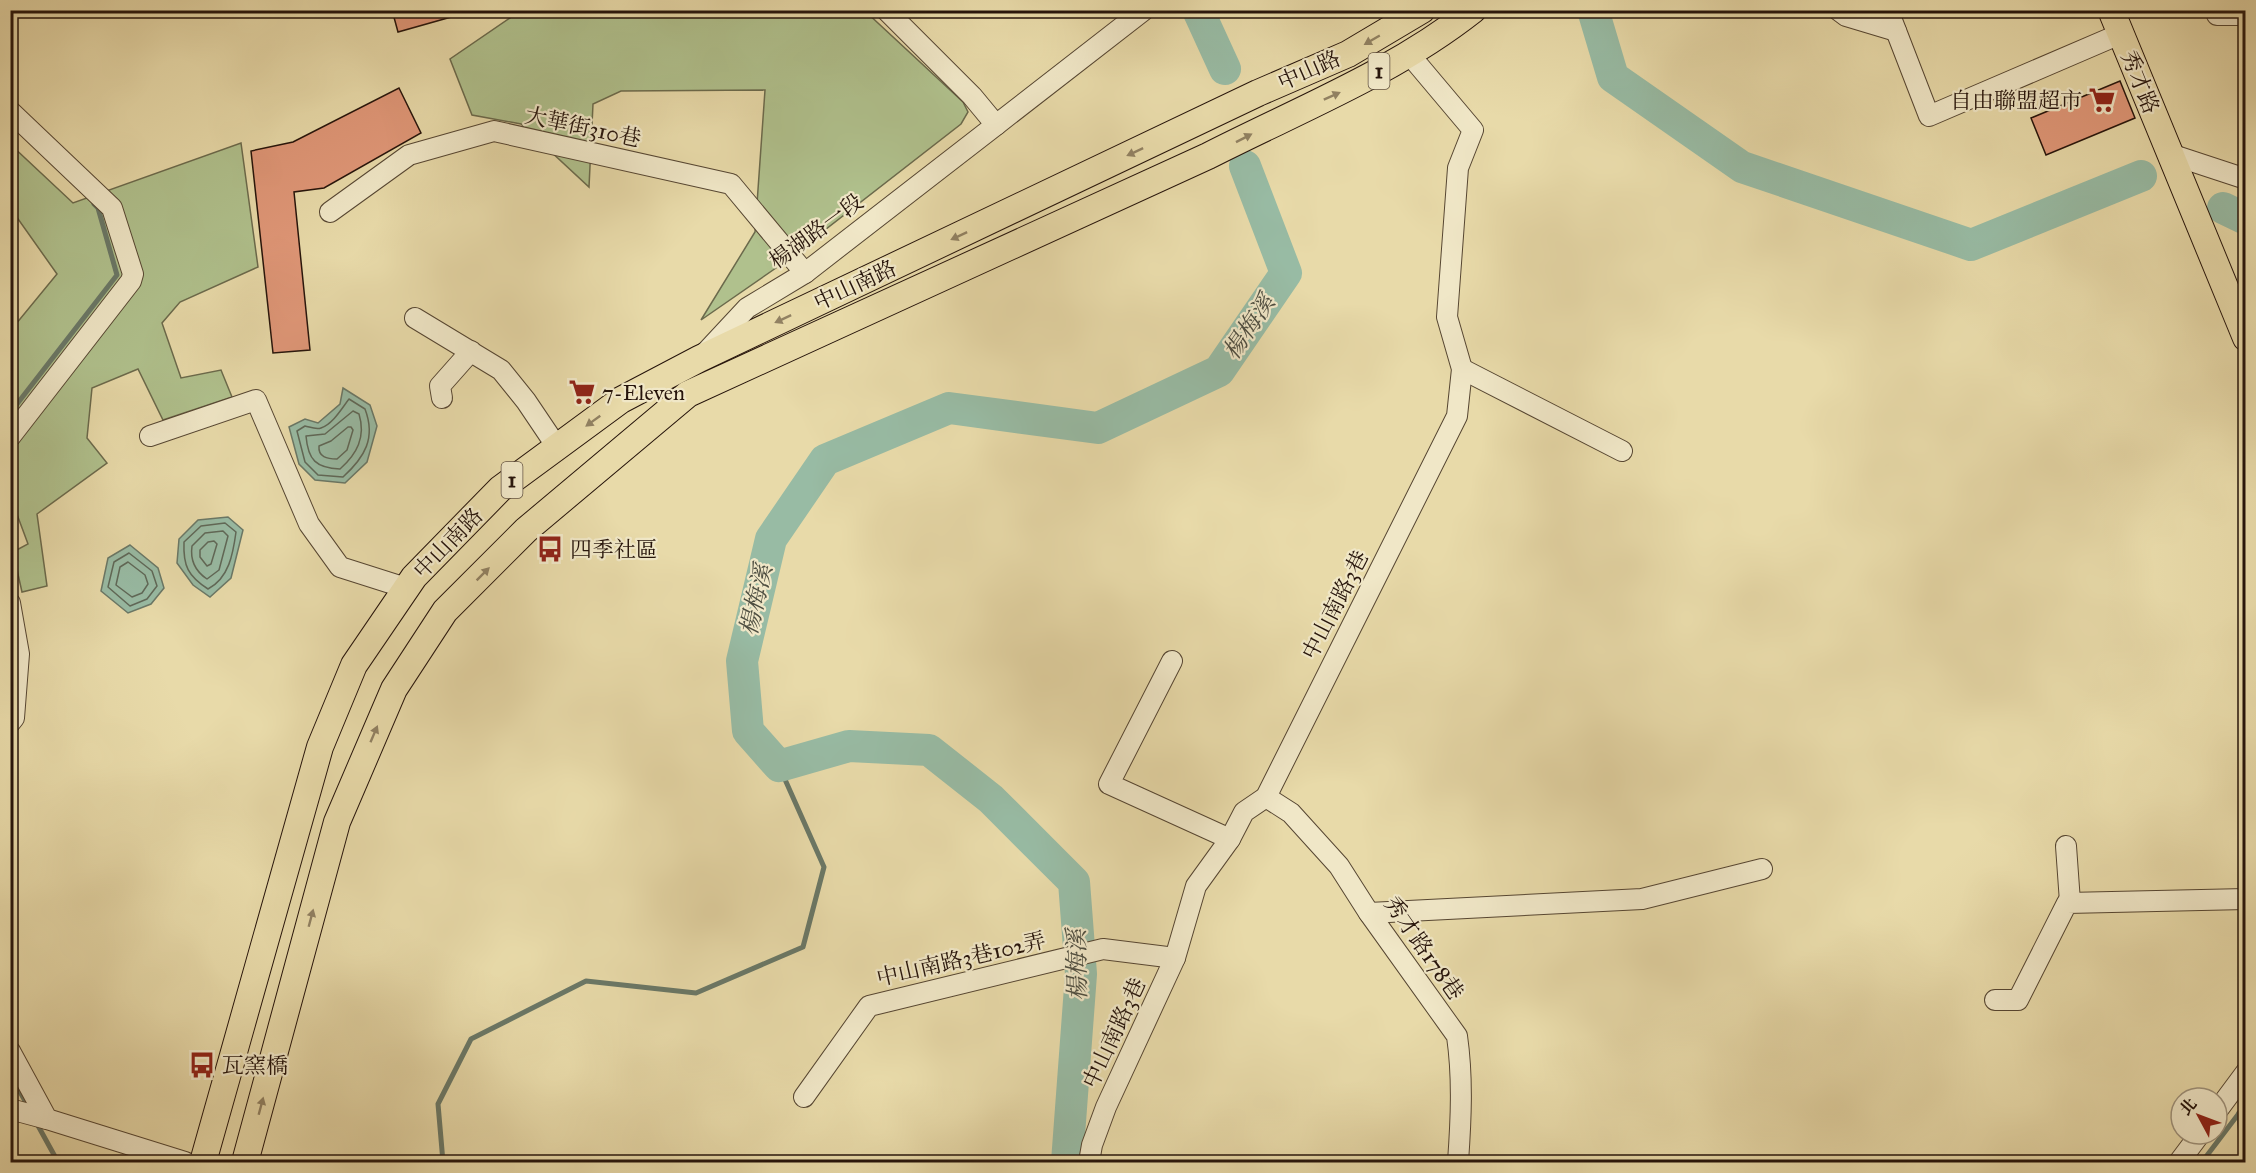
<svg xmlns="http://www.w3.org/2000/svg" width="2256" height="1173" font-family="'IM FELL Great Primer','Noto Serif TC',serif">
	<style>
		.green { fill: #b0c18d; stroke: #6b6a4c; stroke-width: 1.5 }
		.water { fill: #98bba4; stroke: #6a7867; stroke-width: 1.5 }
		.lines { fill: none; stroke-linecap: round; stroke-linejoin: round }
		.shore { stroke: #5f6858; stroke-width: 1.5 }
		.stream { stroke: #6a7867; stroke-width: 5 }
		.river { stroke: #98bba4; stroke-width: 32 }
		.building { fill: #e09778; stroke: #26140b; stroke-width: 1.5 }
		.minor-casing { stroke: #564632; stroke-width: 22 }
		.major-casing { stroke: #26140b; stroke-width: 28 }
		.minor { stroke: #f0e7c7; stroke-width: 20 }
		.major { stroke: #e8daa9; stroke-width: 26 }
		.oneway { fill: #918162 }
		.labels { text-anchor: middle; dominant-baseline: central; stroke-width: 4.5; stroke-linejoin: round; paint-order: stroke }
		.shield { fill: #f0e7c7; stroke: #635343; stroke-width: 1.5 }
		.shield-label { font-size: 21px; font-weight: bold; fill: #26140b }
		.street-label { font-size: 22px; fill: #26140b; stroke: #f0e7c7 }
		.poi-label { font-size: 22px; fill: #26140b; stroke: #f0e7c7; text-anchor: start }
		.water-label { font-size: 24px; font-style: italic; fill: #4e4e41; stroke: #f0e7c7 }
	</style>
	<rect width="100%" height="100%" fill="#e8daa9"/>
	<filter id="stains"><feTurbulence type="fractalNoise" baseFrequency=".00333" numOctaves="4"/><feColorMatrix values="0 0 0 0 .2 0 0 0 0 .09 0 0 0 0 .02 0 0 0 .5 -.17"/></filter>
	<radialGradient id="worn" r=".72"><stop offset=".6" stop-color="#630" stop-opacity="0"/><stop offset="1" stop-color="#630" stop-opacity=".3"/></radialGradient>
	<g class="green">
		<polygon points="563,10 575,13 607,10 865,11 963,102 968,112 961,124 776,268 701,320 755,232 765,90 621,91 593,104 589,187 521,124 472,115 450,59 520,11"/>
		<polygon points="241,143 258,267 180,302 162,323 181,378 221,370 232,397 163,420 138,369 92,388 87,438 107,463 37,514 47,586 22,592 13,552 28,544 15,509 11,511 11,330 57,274 11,209 10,144 73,203"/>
	</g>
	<g class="water">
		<polygon points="343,388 370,405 377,426 367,462 345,483 315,480 299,464 289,427 305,419 318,423 340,404"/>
		<polygon points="228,517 243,530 231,578 210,597 193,585 177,563 179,539 198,520"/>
		<polygon points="130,545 158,568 164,588 151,604 128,613 101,591 108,558"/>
	</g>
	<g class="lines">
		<g class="shore">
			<path d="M349,399L365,409C376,438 365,457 343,477L318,475L305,462L297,431L305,426C310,427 316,430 321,428C333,424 342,408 349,399Z"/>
			<path d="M353,411L359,414C366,437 357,454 340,469C316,468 308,460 306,436L325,434Z"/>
			<path d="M348,427H351L353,430L347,450L337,459C327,459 318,457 319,446L331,441Z"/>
			<path d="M225,523L236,532C233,554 229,578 208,589C188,576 183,566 184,542L201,526Z"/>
			<path d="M223,531L228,536L219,570L207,579C195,571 190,560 192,546L205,533Z"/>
			<polygon points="214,541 217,544 211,564 207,566 200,557 200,550 208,542"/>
			<polygon points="129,553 152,571 157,586 147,599 130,606 108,587 114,562"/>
			<polygon points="128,562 145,575 148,584 142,593 132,597 116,585 120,567"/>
		</g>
		<g class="stream">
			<polyline points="10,413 117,275 98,208 94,204"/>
			<polyline points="10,1074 29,1108"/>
			<polyline points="2239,1113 2243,1162"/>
			<polyline points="36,1122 58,1162"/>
			<polyline points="443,1162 438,1104 471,1039 586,981 696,993 803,947 824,867 779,766"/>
			<polyline points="2202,1162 2246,1104"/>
		</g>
		<g class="river">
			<polyline points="1198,10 1225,69"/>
			<polyline points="1593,10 1613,77 1742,167 1971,245 2141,176"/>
			<polyline points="2223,208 2246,219"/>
			<polyline points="1067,1162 1081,974 1074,882 991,799 929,750 849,746 779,766 748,731 742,661 771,539 825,460 949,408 1098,428 1219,371 1286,273 1245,166"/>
		</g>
	</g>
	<g class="building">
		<polygon points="392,10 476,10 398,32"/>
		<polygon points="2120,81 2135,118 2046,155 2031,118"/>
		<polygon points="399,88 421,133 324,188 294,192 310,350 273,353 251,151 293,142"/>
	</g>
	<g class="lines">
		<g class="minor-casing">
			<g id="minor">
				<polyline points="886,10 972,96 996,125 1144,10"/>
				<polyline points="1838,10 1846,16 1896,31"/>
				<polyline points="1888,10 1929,116 2120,34"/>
				<polyline points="2217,15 2246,15"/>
				<polyline points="10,111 112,208 133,274 131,281 10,437"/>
				<polyline points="2170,154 2246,179"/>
				<polyline points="330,212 409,155 494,131 731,184 805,273"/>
				<polyline points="415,318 501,370 526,401 557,447"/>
				<polyline points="706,352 747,308 805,273 996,125"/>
				<polyline points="1462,369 1622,451"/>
				<polyline points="442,398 440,386 471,351"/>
				<polyline points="150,436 256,400 309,524 340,567 406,588"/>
				<polyline points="10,603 19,654 14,718 10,723"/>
				<polyline points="1172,661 1109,784 1230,839"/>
				<path d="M1266,797L1291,813L1339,866L1369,913L1457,1036C1463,1078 1461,1120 1458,1162"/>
				<polyline points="2066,846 2070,902"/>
				<polyline points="1369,913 1642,899 1762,869"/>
				<polyline points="1995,1000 2018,1000 2067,903 2246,899"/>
				<polyline points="10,1051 47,1119 185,1162"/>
				<polyline points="804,1097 869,1006 1103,949 1175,958"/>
				<polyline points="10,1109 47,1119"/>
				<polyline points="2217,1111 2246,1072"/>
				<polyline points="1089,1162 1092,1145 1106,1107 1175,958 1196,886 1230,839 1244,812 1266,797 1457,416 1462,369 1447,317 1458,168 1473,130 1409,54"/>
				<polyline points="2179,1162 2200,1134"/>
			</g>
		</g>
		<g class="major-casing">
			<g id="major">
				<polyline points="2111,10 2246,338"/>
				<polyline points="203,1162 320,747 354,665 414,577 500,489 621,400 699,359 1258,93 1348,54 1422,10"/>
				<path d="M245,1162L337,822L394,689L445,611L526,530L688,394L1208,156C1298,110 1393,73 1473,10"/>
			</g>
		</g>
		<use href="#minor" class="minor"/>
		<use href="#major" class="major"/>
	</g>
	<defs><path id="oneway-solid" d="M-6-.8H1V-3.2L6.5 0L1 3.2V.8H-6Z" transform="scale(1.5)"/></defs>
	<g class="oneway">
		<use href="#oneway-solid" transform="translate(1372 40) rotate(150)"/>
		<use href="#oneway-solid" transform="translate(1332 96) rotate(-24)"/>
		<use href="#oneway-solid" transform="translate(1244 138) rotate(-27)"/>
		<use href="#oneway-solid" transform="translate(1135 152) rotate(155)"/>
		<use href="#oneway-solid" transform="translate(959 236) rotate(155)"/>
		<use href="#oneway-solid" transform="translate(783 319) rotate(155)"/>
		<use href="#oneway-solid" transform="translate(593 421) rotate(144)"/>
		<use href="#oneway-solid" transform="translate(483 574) rotate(-45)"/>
		<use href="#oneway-solid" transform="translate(374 734) rotate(-67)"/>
		<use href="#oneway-solid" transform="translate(311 918) rotate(-75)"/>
		<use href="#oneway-solid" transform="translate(261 1106) rotate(-75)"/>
	</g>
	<defs>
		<g id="supermarket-bare" transform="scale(2.07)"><path d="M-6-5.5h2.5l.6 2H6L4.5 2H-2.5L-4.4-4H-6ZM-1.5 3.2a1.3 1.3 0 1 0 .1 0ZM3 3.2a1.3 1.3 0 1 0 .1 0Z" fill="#8f2418" stroke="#f0e7c7" stroke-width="2.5" paint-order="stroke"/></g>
		<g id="bus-bare" transform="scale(2.07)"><path d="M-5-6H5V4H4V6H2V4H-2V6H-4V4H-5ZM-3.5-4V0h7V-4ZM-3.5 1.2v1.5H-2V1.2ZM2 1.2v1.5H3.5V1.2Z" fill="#8f2418" stroke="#f0e7c7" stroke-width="2.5" paint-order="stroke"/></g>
	</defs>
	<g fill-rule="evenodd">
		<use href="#supermarket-bare" x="2102" y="100"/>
		<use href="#supermarket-bare" x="582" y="392"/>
		<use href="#bus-bare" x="550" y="549"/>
		<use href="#bus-bare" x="202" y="1065"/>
	</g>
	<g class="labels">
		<g class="shield">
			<rect x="1368.5" y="53" width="21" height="36" rx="4.5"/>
			<rect x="501.5" y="462" width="21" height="36" rx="4.5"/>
		</g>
		<g class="shield-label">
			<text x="1379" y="71">1</text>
			<text x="512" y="480">1</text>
		</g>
		<g class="street-label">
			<text transform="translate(1309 70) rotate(-24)">中山路</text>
			<text transform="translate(2140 82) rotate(68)">秀才路</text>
			<text transform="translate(583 127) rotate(12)">大華街310巷</text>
			<text transform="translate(816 231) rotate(-36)">楊湖路一段</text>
			<text transform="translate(855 285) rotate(-25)">中山南路</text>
			<text transform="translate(448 543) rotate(-46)">中山南路</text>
			<text transform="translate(1335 605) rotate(-63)">中山南路3巷</text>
			<text transform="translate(1424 948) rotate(55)">秀才路178巷</text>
			<text transform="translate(961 959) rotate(-13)">中山南路3巷102弄</text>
			<text transform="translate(1114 1033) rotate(-65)">中山南路3巷</text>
		</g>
		<g class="poi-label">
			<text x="2082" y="100" text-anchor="end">自由聯盟超市</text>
			<text x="602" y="392">7-Eleven</text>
			<text x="570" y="549">四季社區</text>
			<text x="222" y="1065">瓦窯橋</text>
		</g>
		<g class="water-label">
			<text transform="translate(1249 327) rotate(-56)">楊梅溪</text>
			<text transform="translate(756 600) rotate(-77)">楊梅溪</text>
			<text transform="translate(1077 965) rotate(-91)">楊梅溪</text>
		</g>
	</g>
	<rect width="2256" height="1173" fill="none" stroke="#e8daa9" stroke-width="36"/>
	<rect x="12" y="12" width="2232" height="1149" fill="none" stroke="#26140b" stroke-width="3"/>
	<rect x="18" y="18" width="2220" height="1137" fill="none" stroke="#26140b" stroke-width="1.5"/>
	<g transform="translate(2199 1116) rotate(311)"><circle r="28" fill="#f0e7c7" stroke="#9f937c" stroke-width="1.5"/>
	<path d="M0-4.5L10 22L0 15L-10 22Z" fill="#8f2418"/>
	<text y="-9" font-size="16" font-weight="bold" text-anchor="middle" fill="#26140b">北</text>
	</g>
	<rect width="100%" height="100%" filter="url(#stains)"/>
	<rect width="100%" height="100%" fill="url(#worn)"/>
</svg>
